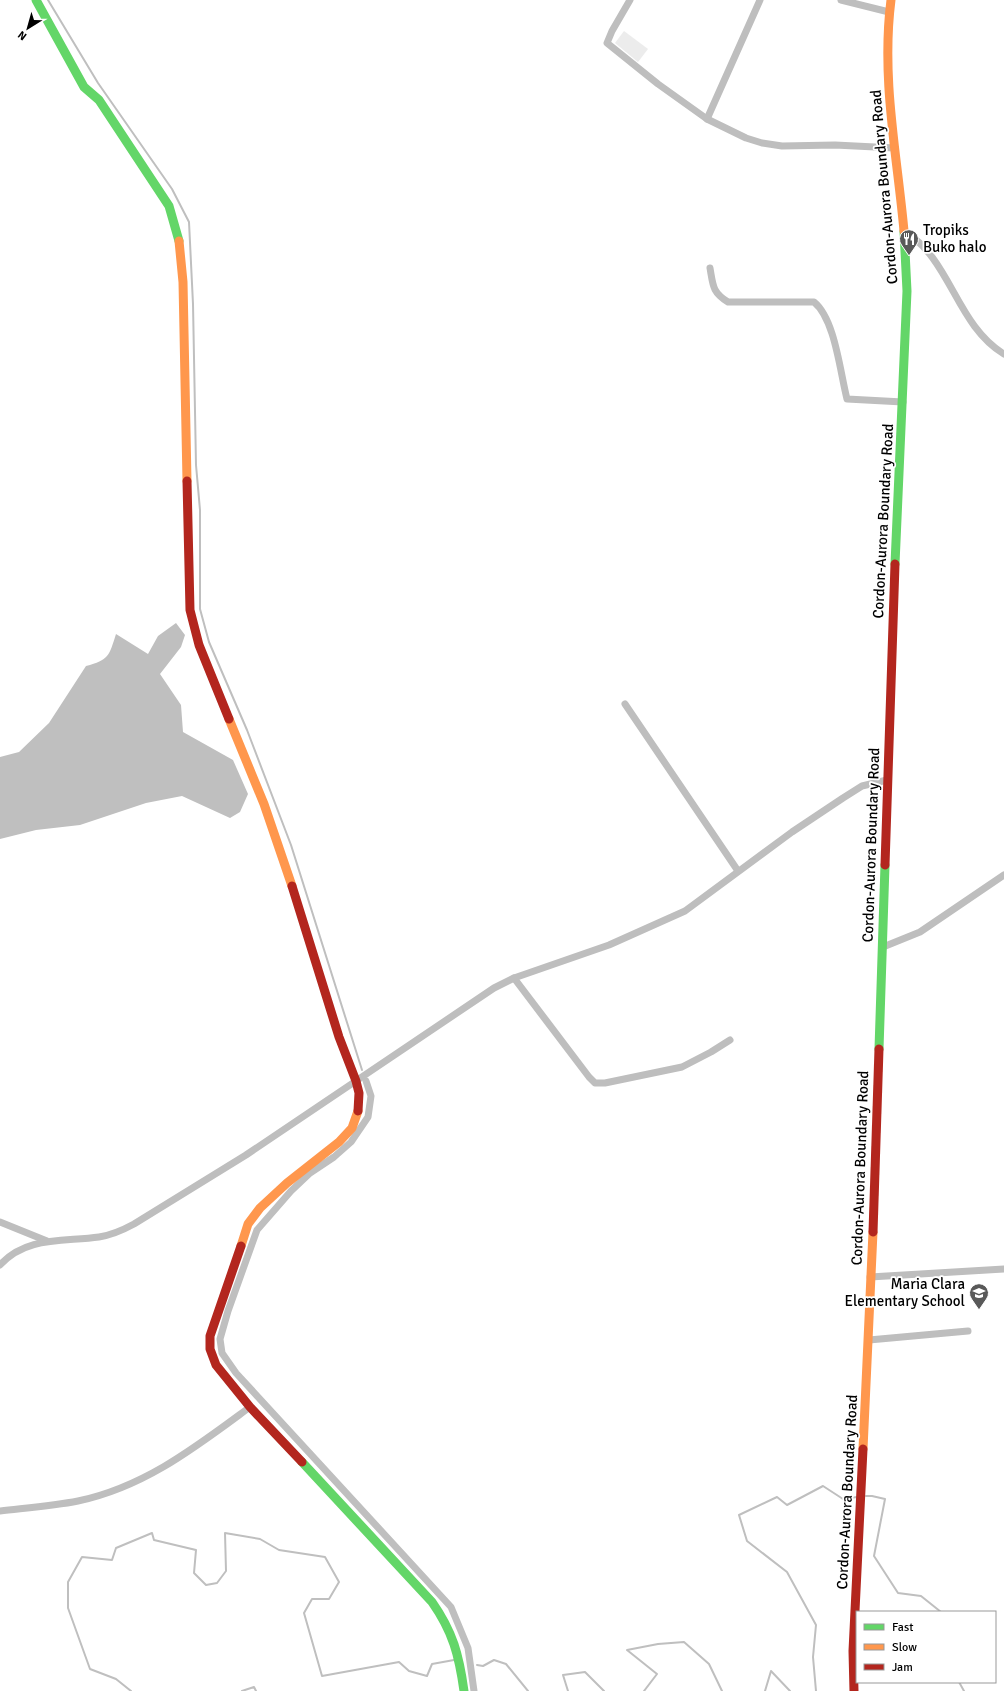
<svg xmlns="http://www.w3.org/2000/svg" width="1004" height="1691" font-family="Signika,sans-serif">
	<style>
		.green { fill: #ececec }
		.water { fill: #bfbfbf }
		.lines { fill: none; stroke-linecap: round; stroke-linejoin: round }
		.stream { stroke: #bfbfbf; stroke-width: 2 }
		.canal { stroke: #bfbfbf; stroke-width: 7 }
		.street { stroke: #bebebe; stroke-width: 7 }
		.fast { stroke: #63d668; stroke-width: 9 }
		.slow { stroke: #ff974d; stroke-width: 9 }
		.jam { stroke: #b3261e; stroke-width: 9 }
		.labels { text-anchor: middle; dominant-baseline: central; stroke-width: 3.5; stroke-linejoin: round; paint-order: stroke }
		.street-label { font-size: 15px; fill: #000; stroke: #fff }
		.poi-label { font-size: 15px; fill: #000; stroke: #fff; text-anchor: start }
	</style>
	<rect width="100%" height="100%" fill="#fff"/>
	<polygon class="green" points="624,31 648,49 638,62 615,43"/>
	<path class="water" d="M176,623L185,635L181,647L160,674L181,705L183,732L233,760L248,794L240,812L230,818L182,796L146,803L80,825L36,830L0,839V757L19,752L49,723L86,666C109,660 109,656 116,634L148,654L158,636Z"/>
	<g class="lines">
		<g class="stream">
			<polyline points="48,0 98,83 172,189 189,222 193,304 196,465 200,510 200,609 209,642 247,730 291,845 362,1070"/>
			<polyline points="866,1496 872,1496 885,1499 874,1556 898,1593 921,1596 941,1612"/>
			<polyline points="477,1665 483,1666 494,1660 506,1664 528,1691"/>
			<polyline points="959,1682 964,1691"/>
			<polyline points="131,1691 116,1679 90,1669 68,1608 68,1582 82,1557 112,1560 116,1548 152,1533 154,1540 196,1550 194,1573 206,1585 217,1583 226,1571 225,1533 260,1539 279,1550 325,1557 339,1582 329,1599 312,1599 304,1613 322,1676 399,1662 409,1671 427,1676 432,1664 454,1660"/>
			<polyline points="242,1691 254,1687 256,1691"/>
			<polyline points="568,1691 563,1675 585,1672 604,1691"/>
			<polyline points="644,1691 657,1674 627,1650 658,1644 684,1642 709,1664 722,1691"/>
			<polyline points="765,1691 771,1671 790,1691"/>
			<polyline points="816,1691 813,1657 816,1625 787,1572 747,1541 739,1515 777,1497 787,1505 823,1486 843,1499 857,1497"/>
		</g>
		<polyline class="canal" points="366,1081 371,1096 368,1117 351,1142 334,1157 310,1173 291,1191 257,1230 228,1311 220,1339 222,1353 236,1373 451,1607 468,1648 474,1691"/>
		<g class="street">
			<polyline points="630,0 612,31 607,43 658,84 707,119 746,138 762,143 782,146 835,145 895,148"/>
			<polyline points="841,0 889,12"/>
			<polyline points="707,119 760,0"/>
			<path d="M904,231C951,259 956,325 1004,354"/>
			<path d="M710,268C713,285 712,292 728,302H814C835,319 840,372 847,399L903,402"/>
			<polyline points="625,704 738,871"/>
			<polyline points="883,947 920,932 1004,875"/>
			<polyline points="514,978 589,1077 595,1083 605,1083 682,1067 711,1052 730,1040"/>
			<polyline points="0,1222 47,1241"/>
			<path d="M0,1265C26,1236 63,1242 99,1237C112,1235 123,1230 134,1224L246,1155L494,988L514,978L609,945L685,911L792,832L843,798L862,786L887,780"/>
			<polyline points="870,1277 1004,1269"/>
			<polyline points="869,1340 968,1331"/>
			<path d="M0,1511C26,1508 53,1506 78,1501C145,1487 197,1446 250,1407"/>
		</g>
		<g class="fast">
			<polyline points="36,0 84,87 99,100 169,206 179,241"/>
			<polyline points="895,564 907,291 904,231"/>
			<polyline points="879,1049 885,865"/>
			<path d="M302,1462L432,1602C453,1632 459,1655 464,1691"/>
		</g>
		<g class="slow">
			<path d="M891,0C881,78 897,154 904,231"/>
			<polyline points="179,241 183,282 187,481"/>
			<polyline points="229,719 264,804 292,886"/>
			<polyline points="241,1246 248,1224 260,1208 287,1183 339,1142 352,1128 358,1111"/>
			<polyline points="863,1449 873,1232"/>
		</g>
		<g class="jam">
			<polyline points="187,481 190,610 199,645 229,719"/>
			<polyline points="885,865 895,564"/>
			<polyline points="292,886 339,1037 356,1081 359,1093 358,1111"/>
			<polyline points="873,1232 879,1049"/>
			<polyline points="241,1246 210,1336 210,1349 216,1365 250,1407 302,1462"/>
			<polyline points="854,1691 853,1651 863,1449"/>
		</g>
	</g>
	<defs>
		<g id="restaurant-pin" transform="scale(1)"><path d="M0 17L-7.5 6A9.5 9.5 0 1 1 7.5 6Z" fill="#595959" stroke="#fff"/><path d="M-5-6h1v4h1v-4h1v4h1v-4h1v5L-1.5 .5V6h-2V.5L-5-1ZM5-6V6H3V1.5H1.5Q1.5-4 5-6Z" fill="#fff"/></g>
		<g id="school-pin" transform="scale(1)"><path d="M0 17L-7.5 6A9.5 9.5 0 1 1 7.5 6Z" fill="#595959" stroke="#fff"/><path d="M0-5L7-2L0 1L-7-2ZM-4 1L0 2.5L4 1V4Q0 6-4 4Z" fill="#fff"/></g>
	</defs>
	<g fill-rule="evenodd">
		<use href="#restaurant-pin" x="909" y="239"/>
		<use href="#school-pin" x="979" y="1293"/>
	</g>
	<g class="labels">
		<g class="street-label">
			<text transform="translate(884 187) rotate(-95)">Cordon-Aurora Boundary Road</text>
			<text transform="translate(883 521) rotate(-87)">Cordon-Aurora Boundary Road</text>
			<text transform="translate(871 845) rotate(-88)">Cordon-Aurora Boundary Road</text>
			<text transform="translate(860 1168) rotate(-88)">Cordon-Aurora Boundary Road</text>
			<text transform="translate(847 1492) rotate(-87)">Cordon-Aurora Boundary Road</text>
		</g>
		<g class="poi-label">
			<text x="923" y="230">Tropiks<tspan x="923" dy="17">Buko halo</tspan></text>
			<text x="965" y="1284" text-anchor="end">Maria Clara<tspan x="965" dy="17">Elementary School</tspan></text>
		</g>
	</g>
	<rect x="856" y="1611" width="140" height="72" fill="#ffffff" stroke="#999999"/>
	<rect x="864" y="1624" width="20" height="6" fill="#63d668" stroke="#999999"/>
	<text x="892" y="1631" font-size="12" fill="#000000">Fast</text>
	<rect x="864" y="1644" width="20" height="6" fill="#ff974d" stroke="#999999"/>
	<text x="892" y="1651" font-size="12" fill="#000000">Slow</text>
	<rect x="864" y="1664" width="20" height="6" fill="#b3261e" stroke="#999999"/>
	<text x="892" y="1671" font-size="12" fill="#000000">Jam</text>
	<g transform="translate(28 28) rotate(217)" stroke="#ffffff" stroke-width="3" paint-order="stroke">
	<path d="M0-3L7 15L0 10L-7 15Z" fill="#000000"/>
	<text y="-6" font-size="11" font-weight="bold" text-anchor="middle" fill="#000000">N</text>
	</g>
</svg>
